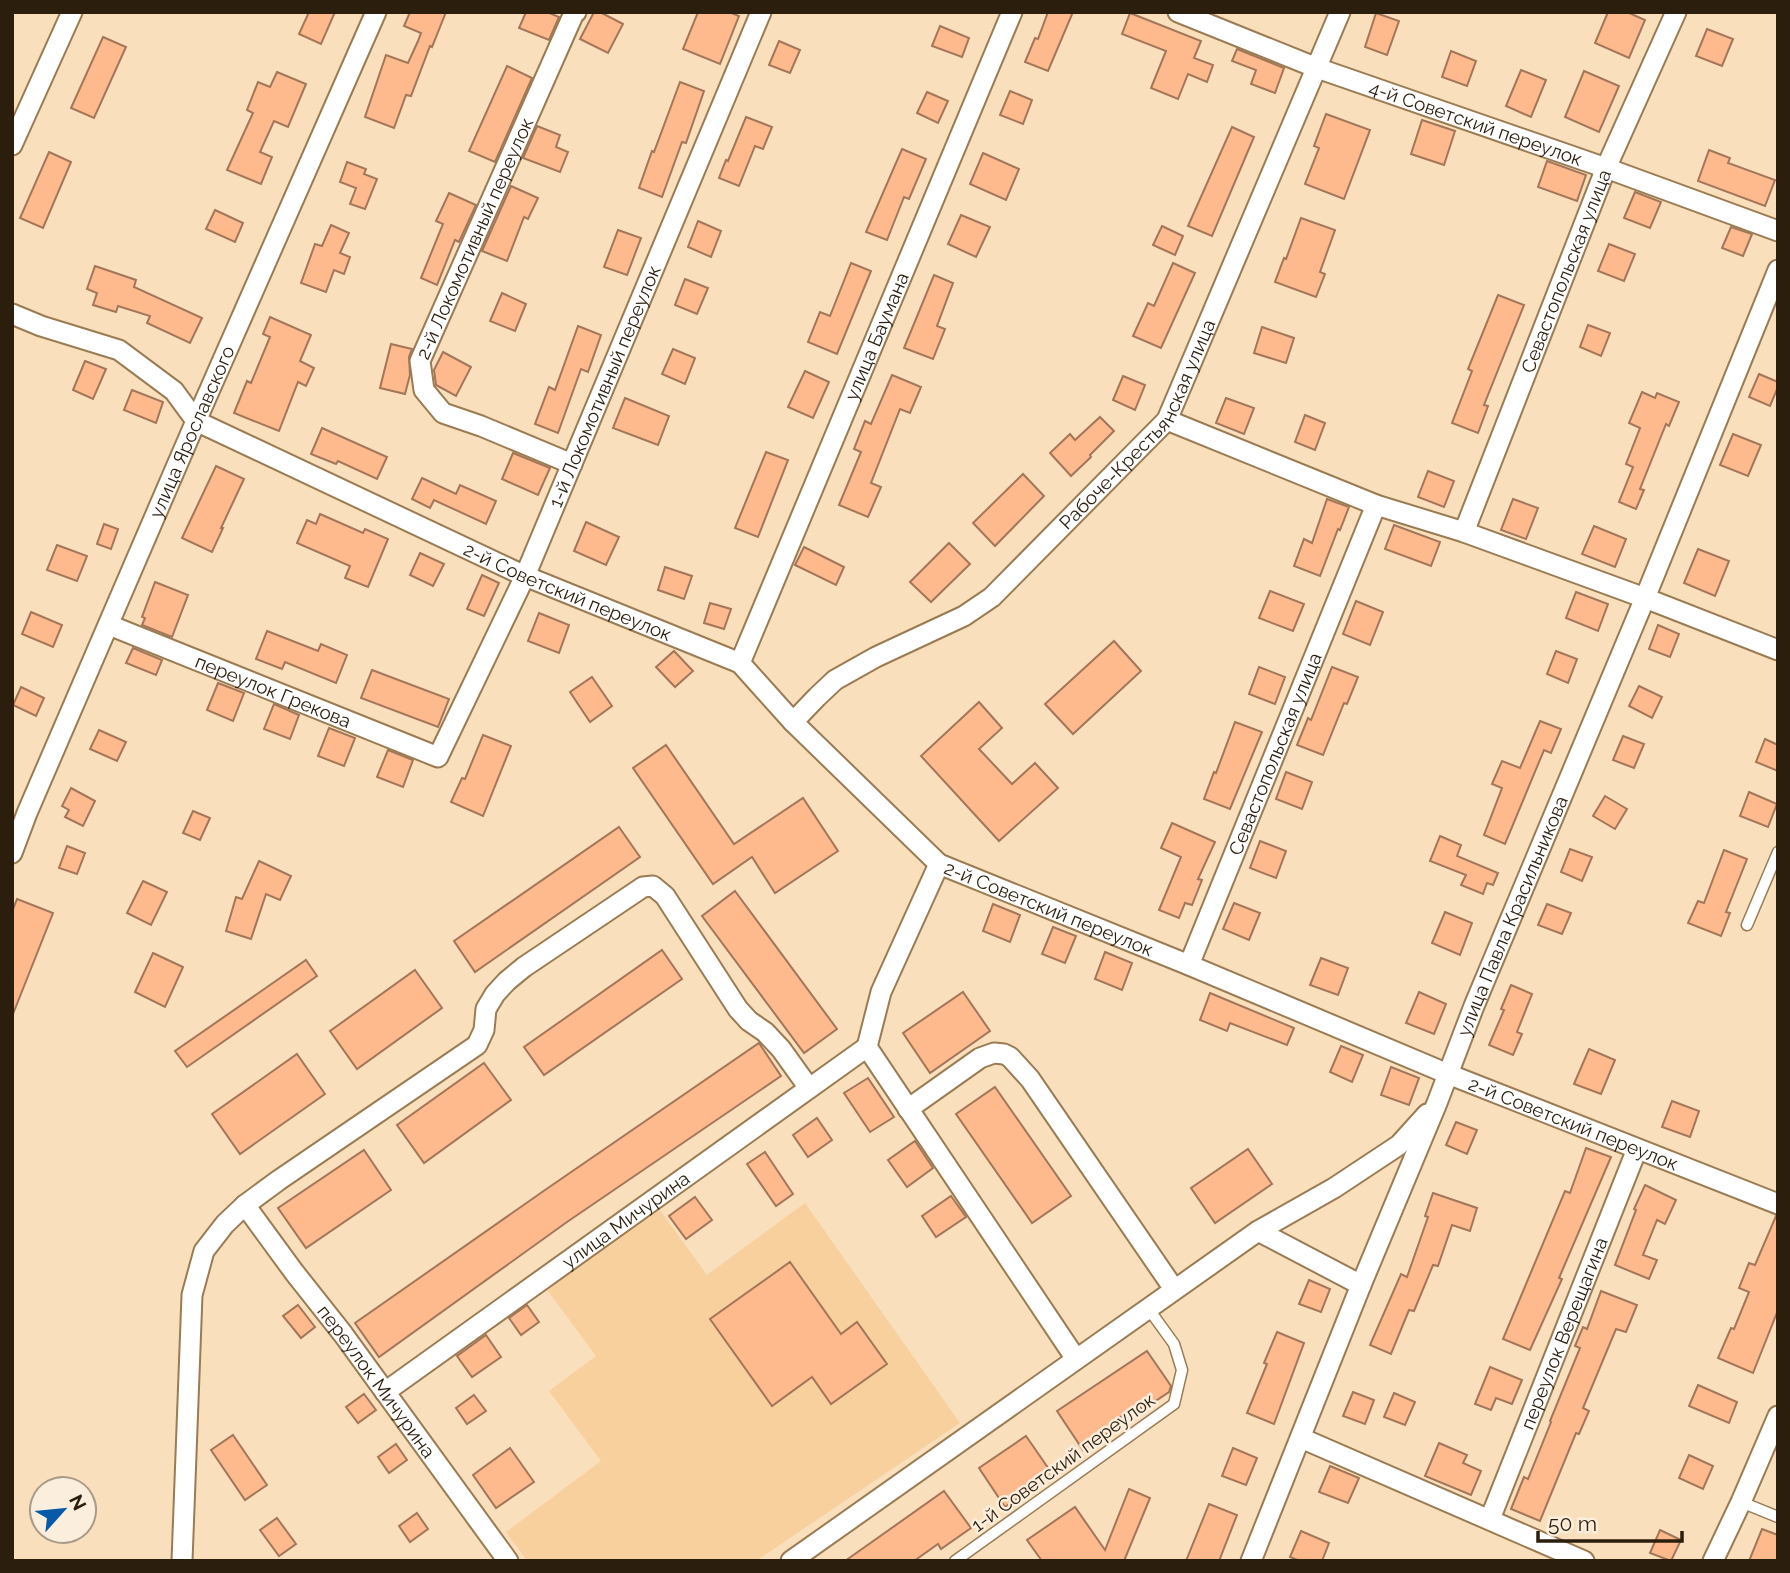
<svg xmlns="http://www.w3.org/2000/svg" width="1790" height="1573" font-family="Raleway,sans-serif">
	<style>
		.built { fill: #f7d09d }
		.building { fill: #feb98c; stroke: #a3765a; stroke-width: 2 }
		.lines { fill: none; stroke-linecap: round; stroke-linejoin: round }
		.lane-casing { stroke: #9a7b52; stroke-width: 13 }
		.street-casing { stroke: #9a7b52; stroke-width: 23 }
		.lane { stroke: #fff; stroke-width: 10 }
		.street { stroke: #fff; stroke-width: 19 }
		.labels { text-anchor: middle; dominant-baseline: central; stroke-width: 5; stroke-linejoin: round; paint-order: stroke }
		.street-label { font-size: 19px; fill: #2b1e0d; stroke: #fceedd }
	</style>
	<rect width="100%" height="100%" fill="#fadfbc"/>
	<polygon class="built" points="805,1203 960,1423 756,1561 527,1561 506,1532 601,1461 549,1391 596,1356 545,1287 660,1210 707,1275"/>
	<g class="building">
		<polygon points="309,12 335,12 321,44 299,34"/>
		<polygon points="410,12 446,12 432,47 430,46 411,96 406,95 394,128 365,117 386,55 408,63 418,41 421,33 404,26"/>
		<polygon points="526,12 547,12 559,17 549,40 519,28"/>
		<polygon points="594,12 600,12 623,24 608,53 580,39"/>
		<polygon points="698,12 729,12 739,16 720,64 683,49"/>
		<polygon points="1048,12 1073,12 1048,71 1025,62 1035,38 1038,39"/>
		<polygon points="1608,12 1627,12 1645,20 1629,58 1595,43"/>
		<polygon points="1130,13 1201,41 1194,58 1213,65 1207,82 1188,74 1178,99 1151,88 1166,51 1122,34"/>
		<polygon points="1376,13 1399,21 1387,55 1365,47"/>
		<polygon points="940,26 969,38 962,57 932,46"/>
		<polygon points="1707,29 1733,39 1722,66 1696,56"/>
		<polygon points="103,37 126,47 94,118 71,108"/>
		<polygon points="779,41 800,50 790,73 769,65"/>
		<polygon points="1237,49 1284,68 1275,93 1251,84 1256,70 1232,61"/>
		<polygon points="1451,51 1476,61 1467,86 1442,77"/>
		<polygon points="507,66 532,78 495,162 469,151"/>
		<polygon points="1521,70 1546,80 1531,117 1506,106"/>
		<polygon points="1584,71 1619,86 1599,132 1565,117"/>
		<polygon points="277,72 306,84 288,127 274,121 260,152 272,157 261,184 227,170 253,113 247,110 258,82 270,87"/>
		<polygon points="680,82 704,91 686,143 682,142 662,197 639,188 652,151 654,152"/>
		<polygon points="1010,91 1032,100 1023,124 1000,115"/>
		<polygon points="927,92 948,101 938,123 917,113"/>
		<polygon points="1326,114 1370,130 1344,199 1305,184 1319,148 1314,146"/>
		<polygon points="746,117 772,127 763,149 755,146 739,186 719,178 726,160 728,161"/>
		<polygon points="1422,120 1455,131 1444,165 1411,154"/>
		<polygon points="537,126 560,135 556,147 568,152 560,172 523,158"/>
		<polygon points="1232,127 1254,137 1212,236 1188,226"/>
		<polygon points="902,149 926,159 909,199 904,197 887,240 866,232"/>
		<polygon points="1709,150 1730,158 1728,163 1775,180 1765,206 1698,181"/>
		<polygon points="49,152 71,162 43,228 20,218"/>
		<polygon points="983,153 1019,169 1006,200 970,184"/>
		<polygon points="1547,161 1586,175 1577,201 1538,187"/>
		<polygon points="347,162 366,169 364,174 377,179 365,209 350,204 356,188 340,182"/>
		<polygon points="511,186 538,198 528,219 524,217 507,261 482,251"/>
		<polygon points="1635,192 1661,202 1650,228 1624,218"/>
		<polygon points="449,193 476,205 459,242 455,240 437,285 421,278 443,224 436,221"/>
		<polygon points="215,210 243,223 235,242 206,229"/>
		<polygon points="961,215 990,227 976,257 948,244"/>
		<polygon points="1301,218 1335,230 1320,272 1325,274 1316,297 1275,282 1284,258 1286,259"/>
		<polygon points="698,221 721,231 711,257 688,247"/>
		<polygon points="331,225 349,233 340,253 350,257 344,274 334,270 326,292 301,283 315,244 322,246"/>
		<polygon points="1162,226 1183,236 1175,255 1153,245"/>
		<polygon points="1731,227 1752,234 1743,256 1722,248"/>
		<polygon points="618,230 641,238 627,275 604,267"/>
		<polygon points="1609,244 1635,254 1624,281 1598,271"/>
		<polygon points="851,263 871,271 837,354 808,342 820,312 830,316"/>
		<polygon points="1173,263 1195,273 1161,348 1133,336 1148,303 1154,306"/>
		<polygon points="95,266 136,280 134,287 202,318 190,343 147,323 150,316 118,306 116,312 93,305 97,293 87,289"/>
		<polygon points="934,275 953,283 937,326 945,329 933,359 904,348"/>
		<polygon points="685,279 708,288 697,314 675,305"/>
		<polygon points="502,293 526,304 515,331 490,321"/>
		<polygon points="1498,295 1524,305 1484,405 1488,406 1478,433 1452,423 1472,371 1468,369"/>
		<polygon points="270,317 311,335 300,361 314,368 306,386 298,382 279,431 234,413 247,381 251,383 270,337 263,334"/>
		<polygon points="1588,325 1610,333 1601,356 1580,347"/>
		<polygon points="578,326 601,335 588,372 581,369 558,433 535,424 549,387 555,390"/>
		<polygon points="1262,327 1294,338 1286,363 1254,353"/>
		<polygon points="391,344 412,349 409,357 410,375 405,394 380,388"/>
		<polygon points="673,349 695,358 685,384 662,374"/>
		<polygon points="443,352 471,367 456,396 436,385 434,370"/>
		<polygon points="85,361 106,369 93,399 73,390"/>
		<polygon points="805,371 829,382 813,418 788,407"/>
		<polygon points="1759,374 1778,382 1778,387 1770,406 1749,397"/>
		<polygon points="892,375 921,387 910,413 900,409 871,483 881,487 868,517 839,505 861,452 854,449 865,421 871,424"/>
		<polygon points="1123,376 1145,385 1135,410 1113,400"/>
		<polygon points="132,390 163,402 156,423 124,410"/>
		<polygon points="1642,392 1655,398 1657,393 1679,402 1669,426 1666,424 1640,489 1644,490 1636,509 1619,502 1633,467 1626,464 1640,428 1629,423"/>
		<polygon points="625,398 669,416 658,445 613,428"/>
		<polygon points="1226,398 1254,408 1244,434 1216,423"/>
		<polygon points="1305,415 1325,423 1315,450 1295,442"/>
		<polygon points="1100,417 1114,431 1090,455 1091,457 1071,476 1050,453 1070,434 1075,440"/>
		<polygon points="322,428 387,457 377,479 338,461 336,464 311,454"/>
		<polygon points="1733,434 1761,445 1748,476 1720,465"/>
		<polygon points="766,452 788,460 758,537 735,528"/>
		<polygon points="513,453 550,468 538,495 502,479"/>
		<polygon points="216,466 244,479 221,528 223,528 212,552 182,538"/>
		<polygon points="1428,471 1454,481 1444,507 1418,497"/>
		<polygon points="1023,474 1044,496 995,546 973,523"/>
		<polygon points="422,478 456,494 460,485 496,501 486,524 434,500 430,508 412,499"/>
		<polygon points="1327,499 1349,507 1340,530 1338,529 1320,576 1294,566 1304,539 1312,543"/>
		<polygon points="1513,499 1538,508 1526,539 1501,530"/>
		<polygon points="320,514 363,533 365,529 388,539 368,587 345,578 350,566 297,543 307,520 316,524"/>
		<polygon points="586,522 619,537 606,565 574,551"/>
		<polygon points="104,524 118,529 111,549 97,544"/>
		<polygon points="1394,525 1440,542 1431,566 1385,549"/>
		<polygon points="1594,526 1626,539 1615,567 1582,554"/>
		<polygon points="949,543 970,564 931,602 910,582"/>
		<polygon points="57,545 87,556 77,581 47,570"/>
		<polygon points="804,547 844,567 836,585 795,565"/>
		<polygon points="1698,549 1729,561 1715,596 1684,583"/>
		<polygon points="420,553 444,564 433,586 410,575"/>
		<polygon points="665,567 692,576 684,599 658,590"/>
		<polygon points="482,575 499,583 484,616 467,609"/>
		<polygon points="155,582 188,595 172,637 142,625 145,618 142,617"/>
		<polygon points="1270,591 1304,604 1293,631 1259,618"/>
		<polygon points="1576,592 1608,604 1598,631 1566,618"/>
		<polygon points="1356,601 1383,612 1370,645 1343,634"/>
		<polygon points="710,603 731,609 724,629 704,623"/>
		<polygon points="31,612 62,625 53,647 22,634"/>
		<polygon points="539,613 569,625 559,653 528,641"/>
		<polygon points="1658,625 1679,634 1670,657 1649,649"/>
		<polygon points="267,631 318,651 321,644 347,655 336,683 285,662 282,669 256,659"/>
		<polygon points="1114,641 1141,671 1073,734 1045,704"/>
		<polygon points="133,648 162,660 156,675 126,663"/>
		<polygon points="674,651 693,671 675,687 656,667"/>
		<polygon points="1556,651 1577,659 1568,683 1547,674"/>
		<polygon points="1259,667 1285,677 1275,704 1249,694"/>
		<polygon points="1332,667 1358,677 1347,704 1344,703 1323,755 1297,745 1308,718 1311,720"/>
		<polygon points="372,670 449,699 438,727 361,698"/>
		<polygon points="592,677 612,706 590,722 570,692"/>
		<polygon points="218,683 244,693 233,721 207,710"/>
		<polygon points="1639,686 1662,697 1652,718 1629,706"/>
		<polygon points="21,687 44,698 36,716 13,705"/>
		<polygon points="979,702 1002,728 979,749 1012,784 1035,763 1058,788 999,841 921,756"/>
		<polygon points="274,704 299,715 290,739 264,729"/>
		<polygon points="1540,721 1561,729 1551,753 1544,750 1505,844 1484,835 1502,788 1492,784 1502,761 1520,768"/>
		<polygon points="1235,722 1262,732 1230,809 1204,799 1214,772 1216,773"/>
		<polygon points="329,728 355,738 344,766 318,756"/>
		<polygon points="99,730 126,742 117,761 90,749"/>
		<polygon points="483,735 511,746 483,816 451,802 462,778 465,779"/>
		<polygon points="1623,736 1644,744 1634,768 1613,760"/>
		<polygon points="1765,739 1778,745 1778,771 1756,762"/>
		<polygon points="666,745 734,844 803,798 838,851 775,893 752,857 713,884 633,768"/>
		<polygon points="388,750 413,760 403,787 377,777"/>
		<polygon points="1286,772 1312,782 1302,809 1276,799"/>
		<polygon points="71,788 95,801 83,826 65,817 69,810 62,806"/>
		<polygon points="1749,792 1777,804 1768,827 1740,816"/>
		<polygon points="1605,796 1627,809 1615,829 1593,816"/>
		<polygon points="193,811 210,818 200,840 183,833"/>
		<polygon points="1172,823 1215,842 1198,879 1202,880 1192,905 1185,903 1179,918 1159,910 1181,857 1161,848"/>
		<polygon points="619,827 640,857 475,972 454,941"/>
		<polygon points="1440,836 1461,845 1457,856 1498,873 1493,885 1487,883 1483,894 1461,885 1466,875 1430,861"/>
		<polygon points="1260,841 1286,851 1276,878 1250,868"/>
		<polygon points="67,846 85,853 77,874 59,868"/>
		<polygon points="1570,849 1592,857 1582,881 1561,872"/>
		<polygon points="1724,850 1747,859 1726,912 1730,913 1721,936 1688,923 1698,901 1704,903"/>
		<polygon points="259,861 291,876 280,900 266,894 251,939 226,931 236,897 242,899"/>
		<polygon points="143,881 167,892 151,925 127,913"/>
		<polygon points="735,891 837,1029 804,1053 702,916"/>
		<polygon points="17,899 53,913 13,1014 12,912"/>
		<polygon points="1234,903 1260,913 1249,940 1223,929"/>
		<polygon points="993,904 1020,915 1010,942 983,931"/>
		<polygon points="1547,904 1571,913 1562,934 1538,925"/>
		<polygon points="1445,912 1472,923 1460,955 1432,943"/>
		<polygon points="1053,927 1076,936 1065,963 1042,954"/>
		<polygon points="662,950 682,979 544,1075 524,1047"/>
		<polygon points="1105,952 1132,963 1122,990 1095,979"/>
		<polygon points="153,953 183,967 165,1007 135,992"/>
		<polygon points="1321,958 1348,968 1338,995 1310,985"/>
		<polygon points="306,960 317,976 187,1067 175,1051"/>
		<polygon points="415,970 442,1008 357,1069 330,1031"/>
		<polygon points="1511,985 1532,994 1517,1032 1522,1034 1513,1055 1489,1045 1504,1010 1501,1009"/>
		<polygon points="963,992 990,1031 930,1073 903,1033"/>
		<polygon points="1419,992 1446,1004 1434,1034 1406,1023"/>
		<polygon points="1210,993 1294,1028 1287,1045 1230,1023 1227,1031 1200,1020"/>
		<polygon points="759,1043 781,1076 567,1222 379,1357 355,1323 545,1190"/>
		<polygon points="1341,1046 1363,1055 1352,1082 1330,1072"/>
		<polygon points="1589,1049 1615,1060 1601,1094 1574,1084"/>
		<polygon points="297,1054 325,1094 240,1154 212,1114"/>
		<polygon points="484,1063 511,1100 424,1163 397,1125"/>
		<polygon points="1391,1067 1419,1078 1409,1105 1381,1095"/>
		<polygon points="868,1078 894,1117 870,1132 844,1093"/>
		<polygon points="995,1087 1071,1196 1032,1223 956,1114"/>
		<polygon points="1672,1101 1699,1111 1690,1137 1662,1127"/>
		<polygon points="817,1118 832,1140 808,1157 793,1135"/>
		<polygon points="1456,1122 1477,1130 1467,1154 1446,1145"/>
		<polygon points="915,1141 933,1168 907,1187 888,1160"/>
		<polygon points="1586,1148 1611,1157 1559,1278 1562,1279 1530,1350 1503,1339 1565,1191 1570,1193"/>
		<polygon points="1248,1149 1272,1184 1215,1223 1191,1188"/>
		<polygon points="364,1150 391,1190 306,1248 278,1208"/>
		<polygon points="765,1152 793,1194 776,1206 747,1164"/>
		<polygon points="1645,1185 1676,1200 1665,1224 1657,1220 1643,1255 1657,1260 1649,1279 1615,1265 1636,1210 1634,1209"/>
		<polygon points="1433,1193 1477,1208 1470,1231 1452,1225 1438,1266 1433,1265 1414,1311 1409,1310 1391,1354 1370,1345 1401,1274 1407,1277 1428,1217 1425,1216"/>
		<polygon points="951,1196 966,1217 936,1237 922,1216"/>
		<polygon points="695,1197 712,1220 686,1239 669,1216"/>
		<polygon points="1776,1216 1778,1216 1778,1310 1753,1373 1718,1358 1731,1328 1734,1329 1749,1292 1739,1288 1749,1263 1755,1265"/>
		<polygon points="790,1262 841,1334 857,1322 887,1364 831,1404 812,1377 772,1406 710,1319"/>
		<polygon points="1309,1280 1330,1289 1321,1312 1299,1304"/>
		<polygon points="1601,1291 1637,1305 1626,1332 1616,1329 1583,1408 1589,1411 1579,1434 1576,1433 1540,1521 1511,1509 1524,1477 1528,1479 1551,1422 1550,1421 1580,1348 1575,1346 1583,1327 1587,1329"/>
		<polygon points="298,1305 315,1327 301,1338 283,1316"/>
		<polygon points="527,1305 539,1322 521,1335 509,1318"/>
		<polygon points="1277,1332 1304,1343 1274,1424 1247,1413 1267,1364 1264,1363"/>
		<polygon points="486,1335 501,1357 472,1377 457,1356"/>
		<polygon points="1147,1351 1171,1386 1169,1392 1142,1410 1139,1405 1110,1424 1114,1429 1083,1450 1057,1411"/>
		<polygon points="1490,1367 1522,1380 1512,1404 1496,1398 1491,1410 1475,1404"/>
		<polygon points="1698,1385 1737,1402 1729,1423 1689,1406"/>
		<polygon points="1353,1392 1374,1400 1365,1424 1343,1416"/>
		<polygon points="1394,1393 1415,1402 1405,1425 1384,1417"/>
		<polygon points="364,1394 376,1410 358,1423 346,1407"/>
		<polygon points="474,1395 486,1411 467,1424 456,1408"/>
		<polygon points="233,1435 267,1485 245,1500 211,1450"/>
		<polygon points="1026,1436 1053,1475 1005,1507 979,1468"/>
		<polygon points="1439,1443 1467,1455 1463,1463 1481,1471 1471,1495 1425,1476"/>
		<polygon points="396,1444 407,1460 389,1473 378,1457"/>
		<polygon points="510,1448 534,1482 496,1508 473,1475"/>
		<polygon points="1233,1448 1257,1458 1246,1485 1222,1476"/>
		<polygon points="1689,1455 1713,1466 1703,1489 1679,1478"/>
		<polygon points="1330,1466 1359,1478 1348,1503 1319,1492"/>
		<polygon points="1129,1489 1150,1498 1124,1561 1042,1561 1027,1540 1075,1507 1105,1550"/>
		<polygon points="944,1491 971,1528 941,1549 938,1544 914,1561 845,1561"/>
		<polygon points="1209,1504 1237,1515 1219,1561 1186,1561"/>
		<polygon points="417,1513 428,1529 410,1542 399,1526"/>
		<polygon points="277,1518 296,1544 279,1556 260,1530"/>
		<polygon points="1762,1529 1778,1535 1778,1561 1749,1561"/>
		<polygon points="1660,1530 1681,1540 1671,1561 1650,1553"/>
		<polygon points="1301,1531 1329,1543 1322,1561 1300,1561 1290,1557"/>
	</g>
	<g class="lines">
		<g class="lane-casing">
			<g id="lane">
				<polyline points="1747,925 1778,852"/>
				<polyline points="1741,1502 1778,1517"/>
				<polyline points="955,1561 1174,1404 1182,1370 1174,1344 1148,1308"/>
			</g>
		</g>
		<g class="street-casing">
			<g id="street">
				<path id="s1" d="M1178,12L1317,68L1606,168L1778,231"/>
				<polyline points="12,145 72,12"/>
				<path id="s2" d="M12,314L41,326L119,350L174,391L196,421L525,576L740,663L793,722L939,864L1189,965L1448,1074L1778,1204"/>
				<polyline points="1167,420 1376,505 1464,532 1645,598 1778,650"/>
				<path id="s3" d="M572,464L481,426L443,413L424,390L420,361L574,13L576,12"/>
				<path id="s4" d="M1464,532L1606,168L1676,12"/>
				<path id="s5" d="M109,625L438,757L525,576L761,12"/>
				<path id="s6" d="M740,663L1012,12"/>
				<path id="s7" d="M793,722L817,697L835,680L876,657L964,616L992,597L1167,420L1340,12"/>
				<path id="s8" d="M12,853L27,813L196,421L376,12"/>
				<polyline points="939,864 881,992 867,1047 1076,1359"/>
				<path id="s9" d="M1189,965L1376,505"/>
				<polyline points="908,1109 980,1058 994,1053 1004,1054 1010,1057 1030,1079 1174,1289"/>
				<path id="s10" d="M245,1205L294,1272L343,1334L508,1561"/>
				<polyline points="1258,1231 1361,1285"/>
				<path id="s11" d="M385,1392L867,1047"/>
				<polyline points="1301,1438 1584,1561"/>
				<path id="s12" d="M1490,1519L1637,1149"/>
				<polyline points="182,1561 192,1295 204,1251 225,1224 245,1205 279,1180 477,1045 484,1030 486,1009 495,994 507,981 524,967 643,887 653,886 665,896 738,1009 749,1021 765,1032 781,1049 809,1088"/>
				<polyline points="791,1561 1258,1231 1334,1188 1399,1145 1427,1114"/>
				<path id="s13" d="M1251,1561L1361,1285L1437,1103L1474,1006L1645,598L1778,270"/>
				<polyline points="1713,1561 1741,1502 1778,1416"/>
			</g>
		</g>
		<use href="#lane" class="lane"/>
		<use href="#street" class="street"/>
	</g>
	<g class="labels">
		<g class="street-label">
			<text stroke="none"><textPath href="#s1" startOffset="318">4-й Советский переулок</textPath></text>
			<text stroke="none"><textPath href="#s3" startOffset="332">2-й Локомотивный переулок</textPath></text>
			<text stroke="none"><textPath href="#s4" startOffset="280">Севастопольская улица</textPath></text>
			<text stroke="none"><textPath href="#s6" startOffset="354">улица Баумана</textPath></text>
			<text stroke="none"><textPath href="#s5" startOffset="761">1-й Локомотивный переулок</textPath></text>
			<text stroke="none"><textPath href="#s7" startOffset="466">Рабоче-Крестьянская улица</textPath></text>
			<text stroke="none"><textPath href="#s8" startOffset="458">улица Ярославского</textPath></text>
			<text stroke="none"><textPath href="#s2" startOffset="628">2-й Советский переулок</textPath></text>
			<text stroke="none"><textPath href="#s5" startOffset="177">переулок Грекова</textPath></text>
			<text stroke="none"><textPath href="#s9" startOffset="228">Севастопольская улица</textPath></text>
			<text stroke="none"><textPath href="#s2" startOffset="1216">2-й Советский переулок</textPath></text>
			<text stroke="none"><textPath href="#s13" startOffset="696">улица Павла Красильникова</textPath></text>
			<text stroke="none"><textPath href="#s2" startOffset="1783">2-й Советский переулок</textPath></text>
			<text stroke="none"><textPath href="#s11" startOffset="296">улица Мичурина</textPath></text>
			<text stroke="none"><textPath href="#s12" startOffset="200">переулок Верещагина</textPath></text>
			<text stroke="none"><textPath href="#s10" startOffset="220">переулок Мичурина</textPath></text>
			<text transform="translate(1063 1462) rotate(-36)">1-й Советский переулок</text>
		</g>
	</g>
	<rect width="1790" height="1573" fill="none" stroke="#2b1e0d" stroke-width="28"/>
	<g transform="translate(63 1510) rotate(63)"><circle r="33" fill="#fceedd" stroke="#a89b8a" stroke-width="2"/>
	<path d="M0-5L12 26L0 18L-12 26Z" fill="#065aa8"/>
	<text y="-10" font-size="19" font-weight="bold" text-anchor="middle" fill="#2b1e0d">N</text>
	</g>
	<path d="M1538 1531v10h144v-10" fill="none" stroke="#2b1e0d" stroke-width="3.5"/>
	<text x="1548" y="1531" font-size="21" fill="#2b1e0d" stroke="#fceedd" stroke-width="5" paint-order="stroke">50 m</text>
</svg>
